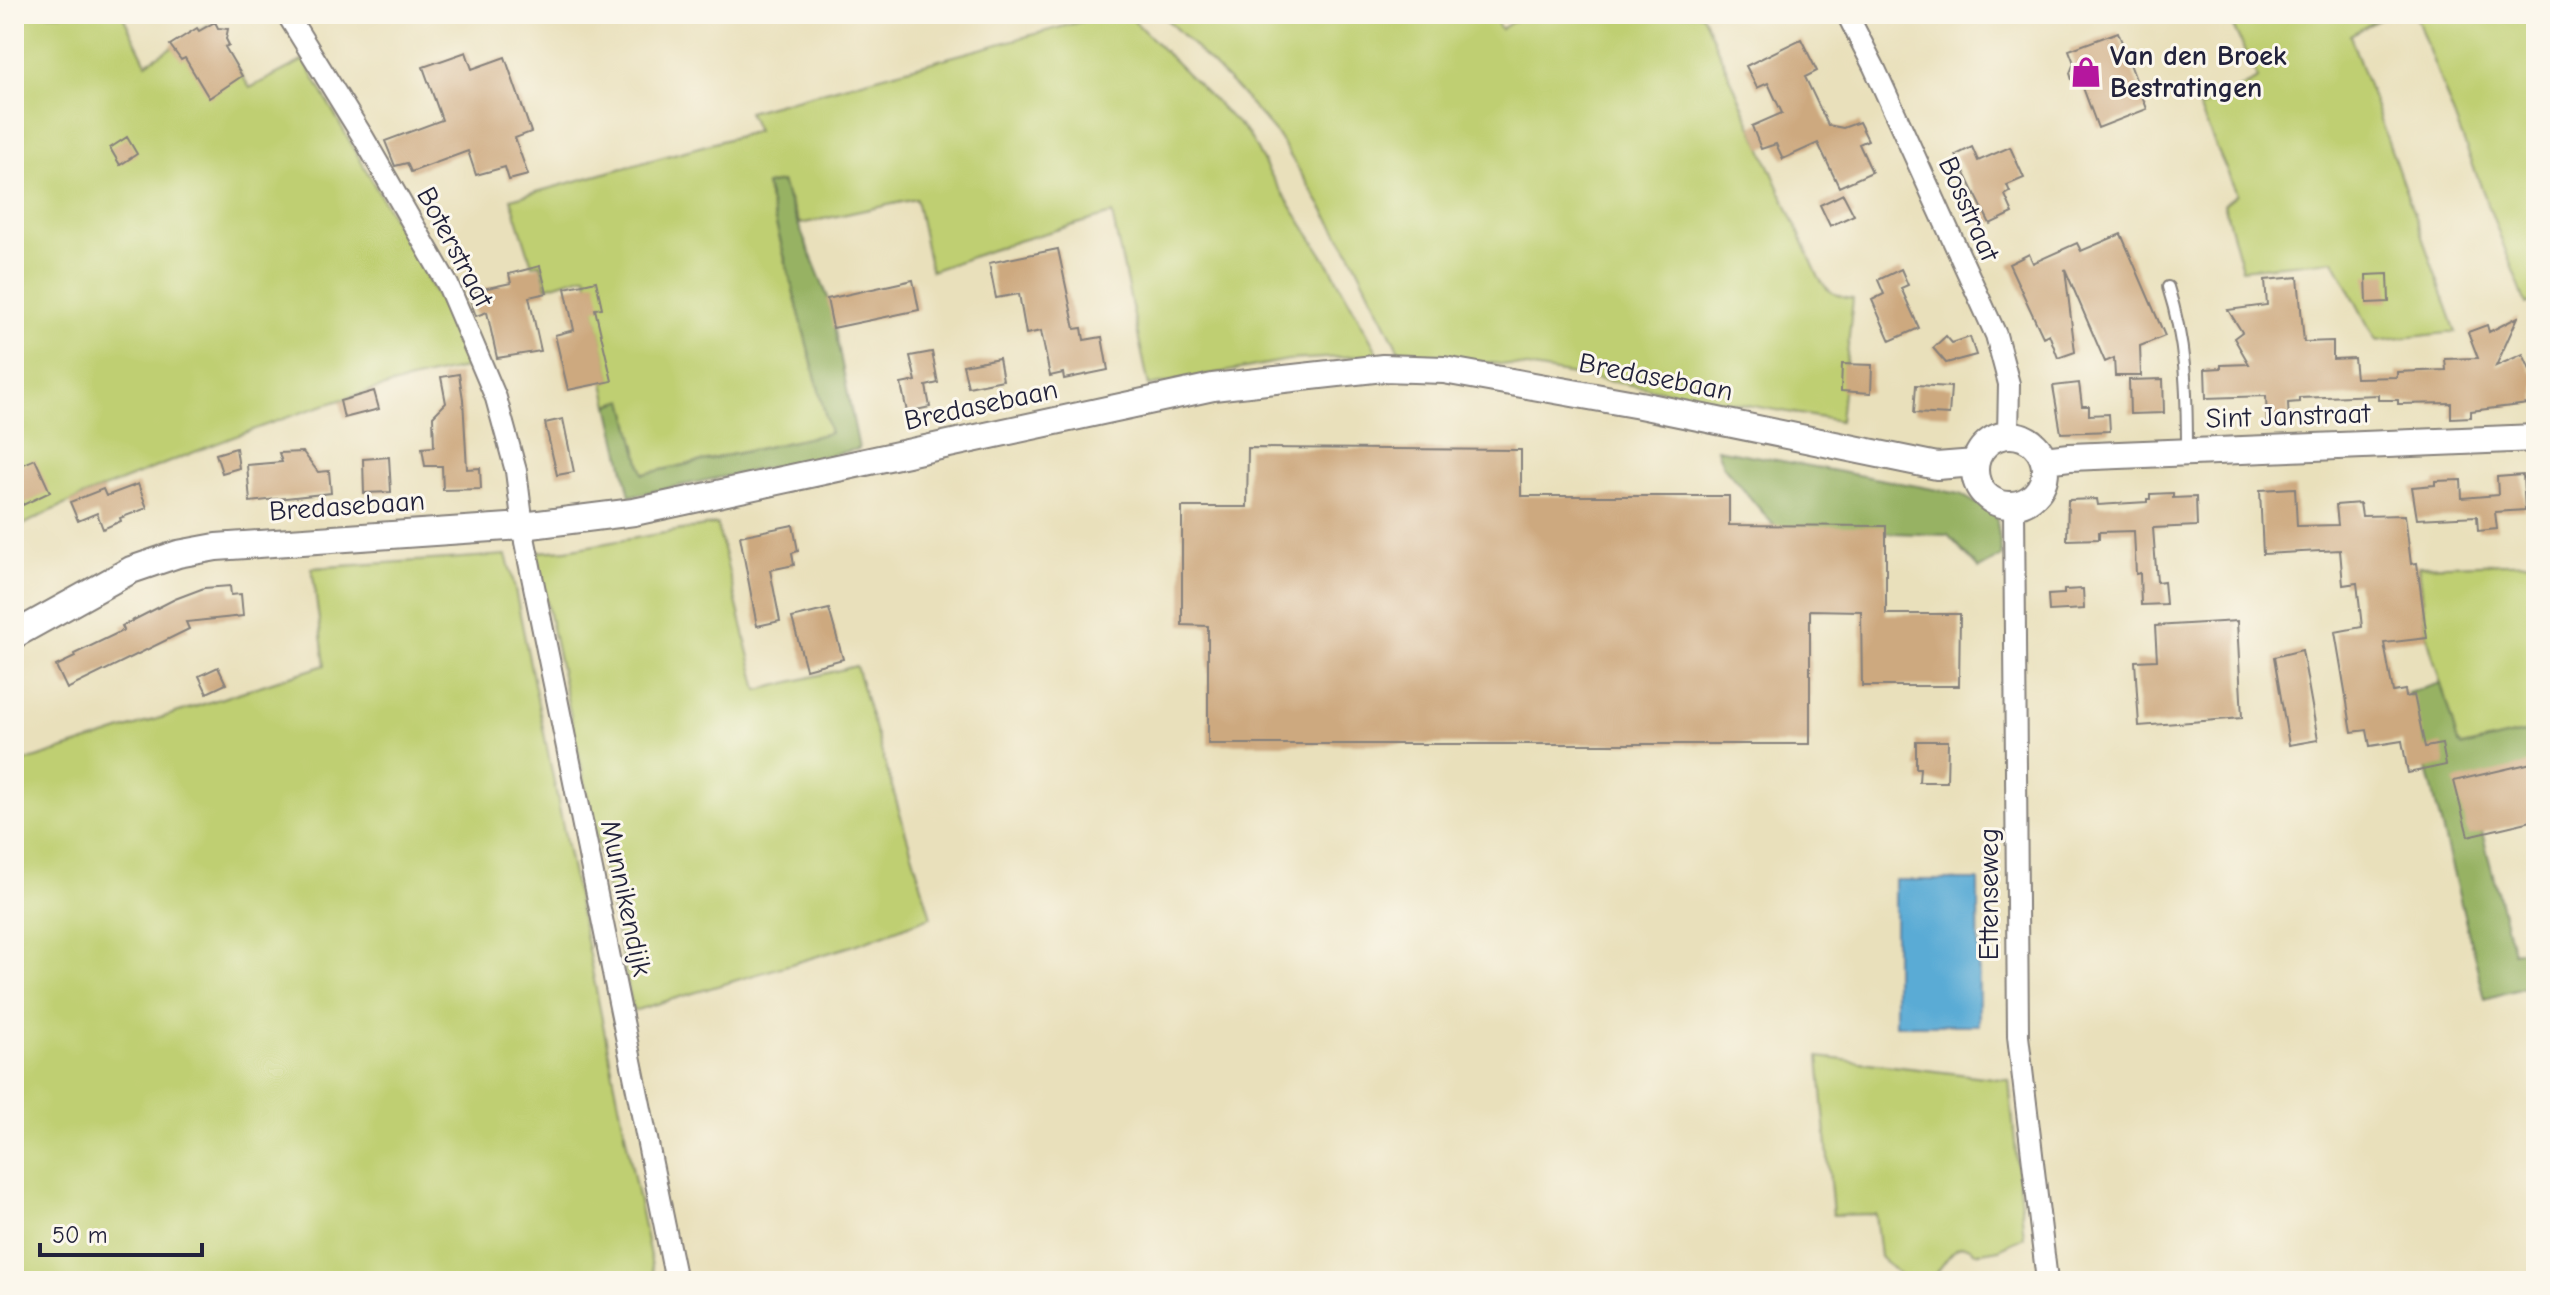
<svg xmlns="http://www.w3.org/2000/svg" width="2550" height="1295" viewBox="0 0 2550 1295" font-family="'Comic Neue',sans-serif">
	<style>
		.green { fill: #bfcf72; stroke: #707856; stroke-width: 2 }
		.forest { fill: #97b264; stroke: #5c6a50; stroke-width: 2 }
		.water { fill: #5aabd5; stroke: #3e6688; stroke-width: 2 }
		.building { fill: #cda97f }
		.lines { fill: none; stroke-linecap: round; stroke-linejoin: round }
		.service-casing { stroke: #86817b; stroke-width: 14 }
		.minor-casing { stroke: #86817b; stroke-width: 24 }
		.tertiary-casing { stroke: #86817b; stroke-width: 30 }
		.service { stroke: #fff; stroke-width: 10 }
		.minor { stroke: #fff; stroke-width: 20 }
		.tertiary { stroke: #fff; stroke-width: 26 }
		.labels { text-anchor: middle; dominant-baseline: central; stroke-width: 6; stroke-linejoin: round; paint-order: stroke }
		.poi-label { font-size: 28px; font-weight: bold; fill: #22223b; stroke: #fbf7ec; text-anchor: start }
		.street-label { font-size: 28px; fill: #22223b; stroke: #fbf7ec }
	</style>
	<rect width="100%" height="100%" fill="#fbf7ec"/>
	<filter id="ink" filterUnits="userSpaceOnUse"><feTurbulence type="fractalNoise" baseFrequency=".0125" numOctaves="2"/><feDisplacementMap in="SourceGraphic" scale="16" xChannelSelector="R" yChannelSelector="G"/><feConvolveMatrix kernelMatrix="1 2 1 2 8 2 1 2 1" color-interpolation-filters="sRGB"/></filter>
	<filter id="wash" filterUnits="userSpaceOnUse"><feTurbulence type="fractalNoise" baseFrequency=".006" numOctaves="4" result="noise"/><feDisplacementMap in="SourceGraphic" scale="32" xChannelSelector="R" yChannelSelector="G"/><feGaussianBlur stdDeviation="1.8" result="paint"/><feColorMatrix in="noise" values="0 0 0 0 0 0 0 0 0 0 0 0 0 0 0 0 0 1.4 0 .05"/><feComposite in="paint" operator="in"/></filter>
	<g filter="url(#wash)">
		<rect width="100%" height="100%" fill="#e9e0bb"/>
		<!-- green -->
		<path class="green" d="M14 14H122L146 63 209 24 250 88 304 60 455 328 470 367C370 386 272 421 177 459 122 481 66 501 14 530Z
			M1109 14H1127L1249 135 1269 172 1331 268 1379 355 1288 360 1149 386 1112 214 1018 241 931 271 916 199 800 224 781 182 766 186 830 433 643 474 624 401 609 405 604 383 611 380 586 275 547 287 541 264 532 265 511 199 757 131 748 112Z
			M1161 14H1492L1501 29 1525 14H1702L1819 278C1828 292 1836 297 1853 299L1840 421 1527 367 1400 353 1352 256 1276 133 1239 91Z
			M2227 14H2389L2350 35 2456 332 2376 341 2334 260 2242 269 2224 204 2237 194 2199 108 2258 79Z
			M2415 14H2536V300L2526 304Z
			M717 524 758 690 856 666 931 917 855 945 633 1011 536 552 566 550Z
			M506 555 512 575 655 1281H14V765L325 665 312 568Z
			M2536 562V730L2462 747 2458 743 2427 636 2419 566Z
			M1819 1057 2009 1080 2024 1237 1999 1249 1976 1253C1958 1233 1945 1264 1936 1273 1928 1281 1916 1281 1905 1280L1880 1257 1875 1214 1833 1215Z"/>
		<!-- forest -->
		<path class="forest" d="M781 182 829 300 859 449 630 496 609 405 624 400 643 474 830 433 766 185Z
			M1717 449 1960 494 1996 515 2002 556 1979 569 1948 535 1777 529 1723 466Z
			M2441 683 2458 743 2462 747 2536 730V764L2482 832 2513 952 2536 947V984L2485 999 2408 693Z"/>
		<!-- water -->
		<path class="water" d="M1895 880H1978L1979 1025H1895Z"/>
		<g id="blocks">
			<!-- building -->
			<path class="building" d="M215 22 218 28 228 29 226 39 229 45 225 47 242 76 209 98 185 58 181 60 170 45 197 28 199 31Z
				M2118 32 2147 109 2098 128 2082 85 2072 80 2070 73 2074 63 2069 50Z
				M1801 39 1817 71 1805 77 1828 125 1843 128 1859 122 1868 140 1859 144 1872 172 1839 187 1818 143 1783 159 1776 144 1761 149 1752 126 1782 113 1768 83 1757 88 1746 66Z
				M466 52 472 69 505 57 531 132 515 138 528 175 509 180 505 167 476 175 468 151 411 172 407 163 395 166 385 141 442 120 423 67Z
				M127 137 137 154 120 165 110 148Z
				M1972 147 1978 161 2010 147 2024 178 2007 185 2010 192 2005 195 2013 213 1990 224 1956 155Z
				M1843 194 1854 215 1830 226 1820 205Z
				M2121 234 2165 336 2140 346 2141 376H2115L2114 358 2105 362 2065 269 2075 352 2058 358 2049 334 2043 337 2009 264 2029 254 2033 263 2077 243 2081 251Z
				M1058 249 1075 329 1082 328 1084 340 1102 337 1108 370 1064 379 1063 373 1050 376 1041 331 1026 334 1019 294 996 298 989 263Z
				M540 266 547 293 529 297 541 351 497 358 487 312 476 316 468 295 483 289 511 283 509 274Z
				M1901 269 1908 285 1901 288 1919 328 1890 341 1872 300 1884 294 1878 280Z
				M2388 274 2389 302 2367 303 2366 275Z
				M2298 277 2304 342 2333 341V359L2354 358 2356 378 2397 377V372L2446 370 2445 359 2478 358 2468 332 2487 325 2489 332 2518 317 2496 366 2523 354 2531 372 2536 371V403L2471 411V417L2451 418V403L2398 404V400H2378V395L2299 398V402L2288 403 2289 424 2267 425 2266 396 2206 398 2205 369 2221 368V365L2249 364 2234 338 2242 332 2228 310 2267 305 2265 280Z
				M913 280 919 310 833 328 827 299Z
				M596 281 602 308 595 309 612 381 568 390 555 335 574 330 565 288Z
				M1946 336 1952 343 1970 337 1976 355 1946 363 1933 348Z
				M932 352 938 383 926 386 930 407 907 412 901 384 916 381 910 356Z
				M999 358 1003 380 968 387 963 365Z
				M1842 364 1872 365 1871 393 1841 391Z
				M459 374 463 399 467 469 480 468 481 489 443 490 442 466H425L422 448 434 447 433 416 446 403 441 377Z
				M2163 379 2164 413 2130 414 2129 380Z
				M2079 383 2082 406H2089V415L2109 414 2110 431 2061 433 2053 386Z
				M1916 385 1951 387 1949 415 1914 413Z
				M374 391 379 409 344 418 340 401Z
				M563 419 574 472 557 475 545 423Z
				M236 448 239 468 222 473 216 454Z
				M1248 448 1521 450V496H1729V525L1886 526V614H1960L1959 686H1862L1861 611 1810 610V744H1208V626L1182 625V507H1247Z
				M303 452 318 472 329 471 331 493 250 502 247 465 282 462 279 453Z
				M389 457 391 492 364 493 363 459Z
				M35 459 50 492 23 505 14 486V468Z
				M2523 475 2525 510 2495 512 2497 529 2478 531 2477 516 2417 519 2412 487 2435 485V481L2461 480 2462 498 2498 495 2497 477Z
				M138 484 147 508 120 518 121 521 103 529 97 513 78 521 70 502 103 489 106 496Z
				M2295 488 2297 526 2338 525 2336 505 2360 503 2362 516 2405 515 2411 564 2417 563 2427 638 2384 643 2393 692 2405 690 2406 697 2414 695 2425 747 2442 744 2446 765 2408 773 2402 741 2370 746 2367 730 2352 732 2335 632 2362 627 2357 583 2343 585 2340 550 2263 554 2260 490Z
				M2173 493V498L2196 497 2197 526 2153 528 2157 582 2164 581 2166 604 2141 605 2140 573 2136 574 2134 531 2099 532V539L2067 540 2068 500 2097 499 2098 505 2147 502V499H2150V494Z
				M793 525 798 551 792 553 794 565 770 570 780 621 757 626 740 536Z
				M230 586 231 595 241 594 243 616 186 622 189 629 67 689 56 666 75 657 74 654 124 630 122 626 175 599 204 588Z
				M2083 589 2084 609 2049 611 2048 595 2064 594V590Z
				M829 609 843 659 806 669 792 618Z
				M2237 621 2242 718 2139 726 2135 661 2157 660 2155 626Z
				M2302 650 2318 740 2289 745 2274 657Z
				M218 667 226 684 207 693 199 676Z
				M1916 741H1948L1947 782H1919L1920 768H1916Z
				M2536 762V820L2468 836 2454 781Z"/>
		</g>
	</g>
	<g filter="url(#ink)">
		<use href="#blocks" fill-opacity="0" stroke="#86817b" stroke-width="2"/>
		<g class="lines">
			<defs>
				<path id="service" d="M2168 287C2186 343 2187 392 2187 450"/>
				<path id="minor" d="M287 14 363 137 448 285 496 398 516 471 525 542 676 1281
					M1847 14 1874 67 1996 335 2009 384 2008 435
					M2014 505 2018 1036 2047 1281"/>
				<path id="tertiary" d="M1975 470a35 35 0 1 1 70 0a35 35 0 1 1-70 0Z
					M2044 460 2070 457 2536 438
					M14 635 131 570 178 554 216 547 523 526 634 512 1213 387 1383 368 1444 370 1640 405 1937 466 1975 463"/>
			</defs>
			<!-- service casing -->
			<use href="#service" class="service-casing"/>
			<!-- minor casing -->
			<use href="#minor" class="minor-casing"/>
			<!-- tertiary casing -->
			<use href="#tertiary" class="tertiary-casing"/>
			<!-- service -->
			<use href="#service" class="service"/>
			<!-- minor -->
			<use href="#minor" class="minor"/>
			<!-- tertiary -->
			<use href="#tertiary" class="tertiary"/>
		</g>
	</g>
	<!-- icons -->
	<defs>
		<symbol id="shop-bare" viewBox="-9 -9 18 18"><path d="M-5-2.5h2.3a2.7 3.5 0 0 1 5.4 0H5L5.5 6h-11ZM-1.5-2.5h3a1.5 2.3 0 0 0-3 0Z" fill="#b5179e" stroke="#fbf7ec" stroke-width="2.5" paint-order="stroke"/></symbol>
	</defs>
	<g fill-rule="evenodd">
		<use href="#shop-bare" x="2064" y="50" width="44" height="44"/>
	</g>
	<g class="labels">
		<!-- poi labels -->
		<g class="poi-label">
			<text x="2110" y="56">Van den Broek<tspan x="2110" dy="32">Bestratingen</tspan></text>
		</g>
		<!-- street labels -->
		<g class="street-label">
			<text transform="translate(1969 209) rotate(66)">Bosstraat</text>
			<text transform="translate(455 247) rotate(62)">Boterstraat</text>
			<text transform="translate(1656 377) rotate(11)">Bredasebaan</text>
			<text transform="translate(981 405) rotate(-12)">Bredasebaan</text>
			<text transform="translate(2288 416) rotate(-2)">Sint Janstraat</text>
			<text transform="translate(347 506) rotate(-4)">Bredasebaan</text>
			<text transform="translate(1989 894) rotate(-90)">Ettenseweg</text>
			<text transform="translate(626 898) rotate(78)">Munnikendijk</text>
		</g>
	</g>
	<!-- margin -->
	<rect width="2550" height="1295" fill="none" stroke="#fbf7ec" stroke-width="48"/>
	<!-- scale -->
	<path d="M40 1243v12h162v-12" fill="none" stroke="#22223b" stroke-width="4"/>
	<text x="52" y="1243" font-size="24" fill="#22223b" stroke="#fbf7ec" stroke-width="6" paint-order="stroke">50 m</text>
</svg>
